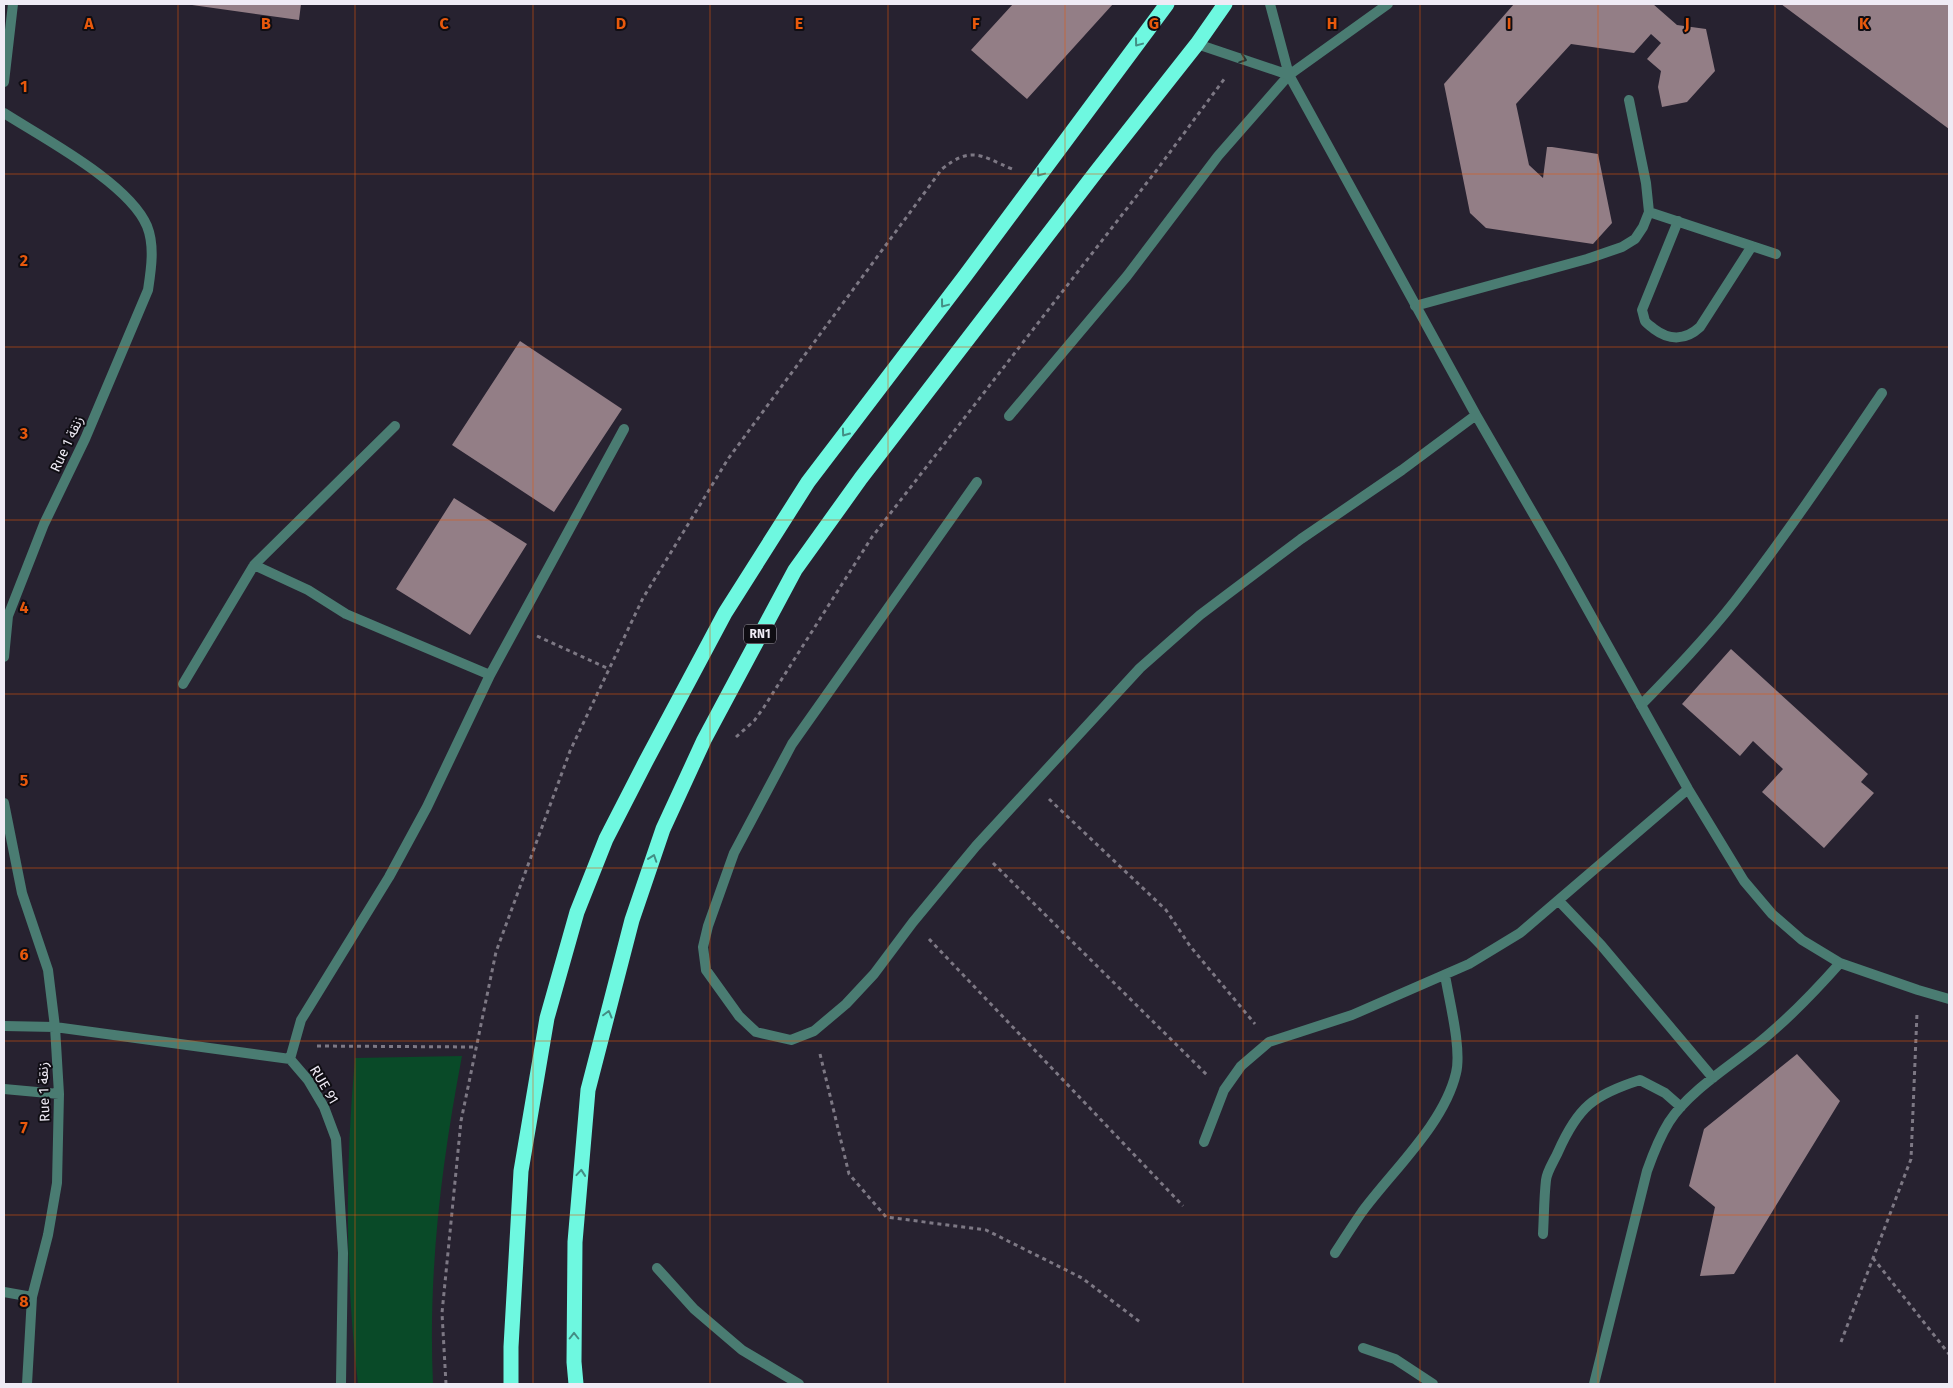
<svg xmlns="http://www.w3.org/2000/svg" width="1953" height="1388" viewBox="0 0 1953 1388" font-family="'Fira Sans','Noto Sans Arabic',sans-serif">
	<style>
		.green { fill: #094a28 }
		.building { fill: #937e86 }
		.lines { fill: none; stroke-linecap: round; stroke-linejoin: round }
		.path { stroke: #7d7884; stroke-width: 3; stroke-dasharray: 4 4; stroke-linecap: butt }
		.lane { stroke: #4a7c72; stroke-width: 10 }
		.street { stroke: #4a7c72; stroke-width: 10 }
		.highway { stroke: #6ef8e0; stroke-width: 15 }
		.oneway { stroke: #438e84 }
		.oneway2 { stroke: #243434 }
		.grid { fill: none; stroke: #e8590c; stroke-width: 1; stroke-opacity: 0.55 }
		.labels { text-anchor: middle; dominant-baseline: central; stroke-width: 4; stroke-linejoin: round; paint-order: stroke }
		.shield { fill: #0f0d13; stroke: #aca8b1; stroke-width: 1 }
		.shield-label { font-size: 12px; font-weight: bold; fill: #efebf5 }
		.street-label { font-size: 14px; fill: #efebf5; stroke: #0f0d13 }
		.grid-label { font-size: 16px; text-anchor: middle; font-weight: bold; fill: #e8590c; stroke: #0f0d13; stroke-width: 4; stroke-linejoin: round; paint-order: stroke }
	</style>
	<rect width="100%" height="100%" fill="#272230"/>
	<!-- green -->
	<path class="green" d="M462 1056C441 1166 428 1273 433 1384H358C345 1275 345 1167 355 1058Z"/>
	<!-- building -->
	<path class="building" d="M185 4H301L299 20Z
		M1013 4H1113L1027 99 971 50Z
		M1514 4H1653L1677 25 1706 29 1715 71 1687 102 1662 107 1658 87 1661 71 1647 59 1661 43 1651 34 1634 53 1571 44 1516 104 1529 165 1543 178 1547 147H1552L1598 154 1612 223 1593 244 1486 228 1470 213 1444 84Z
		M1781 4H1949V129Z
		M520 341 622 409 554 512 452 445Z
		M454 498 527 544 470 635 396 589Z
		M1731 649 1868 774 1861 782 1874 793 1824 848 1762 792 1783 769 1753 741 1740 756 1682 704Z
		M1797 1054 1840 1101 1734 1274 1700 1276 1715 1207 1689 1186 1704 1129Z"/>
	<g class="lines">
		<!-- path -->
		<path class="path" d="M537 636 609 669
			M736 737 754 721 764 707 872 537 1156 171 1225 78
			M1049 799 1166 910 1190 946 1255 1024
			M993 863 1207 1075
			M929 939 1183 1206
			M317 1046 476 1047
			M820 1054 849 1174 886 1217 986 1230 1082 1278 1140 1322
			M1873 1258 1949 1354
			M1841 1342 1911 1159 1917 1013
			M446 1384 442 1313 461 1121 496 952 570 751 643 598 728 459 942 169C971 146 980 155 1012 169"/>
		<!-- lane -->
		<path class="lane" d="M1649 212 1776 254
			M1678 221 1642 310C1643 313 1644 318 1645 321 1647 324 1652 327 1654 329 1670 341 1686 340 1700 327L1752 246
			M1415 306 1587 259 1622 247 1635 239 1643 227 1649 212 1646 183 1629 100
			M1009 416 1127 276 1218 156 1289 75
			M1641 705C1673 672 1706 638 1735 601 1787 534 1834 464 1882 393"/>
		<!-- street -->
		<path class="street" d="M1270 4 1289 75 1476 415 1560 560 1688 789 1744 881 1772 914 1802 940 1840 963 1918 990 1949 999
			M1197 44 1289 75
			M1289 75 1388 4
			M4 82 13 4
			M4 113C43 138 129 183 147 226 155 246 151 270 148 290L85 439 44 524 8 616 4 657
			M395 426 254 565 308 590 346 614 490 675
			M977 482 792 744 734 853 708 926 703 947 706 970 739 1016 756 1032 791 1040 814 1031 846 1004 874 974 913 922 976 846 1140 668 1200 615 1301 539 1402 470 1476 415
			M183 684 254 565
			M4 803 22 893 48 970 55 1027 59 1094 57 1183 48 1235 32 1297 27 1384
			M1559 901 1601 945 1713 1078
			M4 1026 55 1027 290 1059 308 1080 324 1107 336 1139 343 1253 341 1384
			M290 1059 301 1020 389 877 427 807 490 675 624 429
			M4 1089 59 1094
			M1204 1142 1224 1090 1241 1066 1269 1042 1352 1015 1469 964 1520 933 1688 789
			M1543 1234C1544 1216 1544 1198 1546 1180 1547 1171 1554 1161 1558 1152 1578 1107 1593 1095 1640 1080L1665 1093 1681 1107
			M1335 1253C1344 1239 1353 1225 1362 1212 1393 1170 1444 1124 1456 1073 1462 1049 1449 1000 1445 975
			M657 1268 694 1309 742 1350 799 1384
			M4 1292 32 1297
			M1363 1348 1395 1359 1433 1384
			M1594 1384 1647 1171C1653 1154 1659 1138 1669 1122 1690 1089 1737 1062 1767 1036 1793 1014 1817 989 1840 963"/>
		<!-- highway -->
		<path class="highway" d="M511 1384V1347L521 1171 547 1018 577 912 606 839 645 763 725 613 808 482 965 276 1167 4
			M576 1384 574 1362 575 1242 588 1090 632 920 663 829 704 740 795 570 861 478 1096 172 1197 44 1225 4"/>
	</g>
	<!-- one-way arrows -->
	<defs><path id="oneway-chevron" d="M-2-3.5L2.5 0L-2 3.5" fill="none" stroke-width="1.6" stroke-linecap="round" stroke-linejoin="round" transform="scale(1.25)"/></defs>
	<g class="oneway">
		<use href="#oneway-chevron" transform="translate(1138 43) rotate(127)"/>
		<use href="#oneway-chevron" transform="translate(1040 173) rotate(127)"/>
		<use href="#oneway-chevron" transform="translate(944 304) rotate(127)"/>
		<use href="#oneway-chevron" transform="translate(845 433) rotate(126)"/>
		<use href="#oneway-chevron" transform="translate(653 858) rotate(-71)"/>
		<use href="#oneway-chevron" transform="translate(608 1014) rotate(-75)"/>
		<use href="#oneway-chevron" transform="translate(581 1173) rotate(-85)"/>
		<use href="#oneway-chevron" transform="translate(574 1336) rotate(-90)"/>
	</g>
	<use class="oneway2" href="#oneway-chevron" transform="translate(1243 59) rotate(19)"/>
	<!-- grid -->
	<path class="grid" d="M178 4V1384M355 4V1384M533 4V1384M710 4V1384M888 4V1384M1065 4V1384M1243 4V1384M1420 4V1384M1598 4V1384M1775 4V1384M4 174H1949M4 347H1949M4 520H1949M4 694H1949M4 868H1949M4 1041H1949M4 1215H1949"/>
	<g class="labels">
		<!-- shield labels -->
		<rect class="shield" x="744" y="624.5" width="32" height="19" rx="4"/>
		<g class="shield-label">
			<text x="760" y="634">RN1</text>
		</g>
		<!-- street labels -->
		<g class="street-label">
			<text transform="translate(67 444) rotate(-65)">Rue 1 زنقة</text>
			<text transform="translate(324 1085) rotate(59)">RUE 91</text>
			<text transform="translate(44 1092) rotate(-92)">Rue 1 زنقة</text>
		</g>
	</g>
	<g class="grid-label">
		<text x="89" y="29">A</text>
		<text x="266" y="29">B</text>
		<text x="444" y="29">C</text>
		<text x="621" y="29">D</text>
		<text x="799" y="29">E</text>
		<text x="976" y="29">F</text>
		<text x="1154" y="29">G</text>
		<text x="1332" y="29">H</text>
		<text x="1509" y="29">I</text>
		<text x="1687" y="29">J</text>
		<text x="1864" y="29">K</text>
		<text x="24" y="92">1</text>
		<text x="24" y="266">2</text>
		<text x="24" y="439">3</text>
		<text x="24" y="613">4</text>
		<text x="24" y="786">5</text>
		<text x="24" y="960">6</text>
		<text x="24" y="1133">7</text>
		<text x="24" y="1307">8</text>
	</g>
	<!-- border -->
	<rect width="1953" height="1388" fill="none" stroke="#efebf5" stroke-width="10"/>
</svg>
